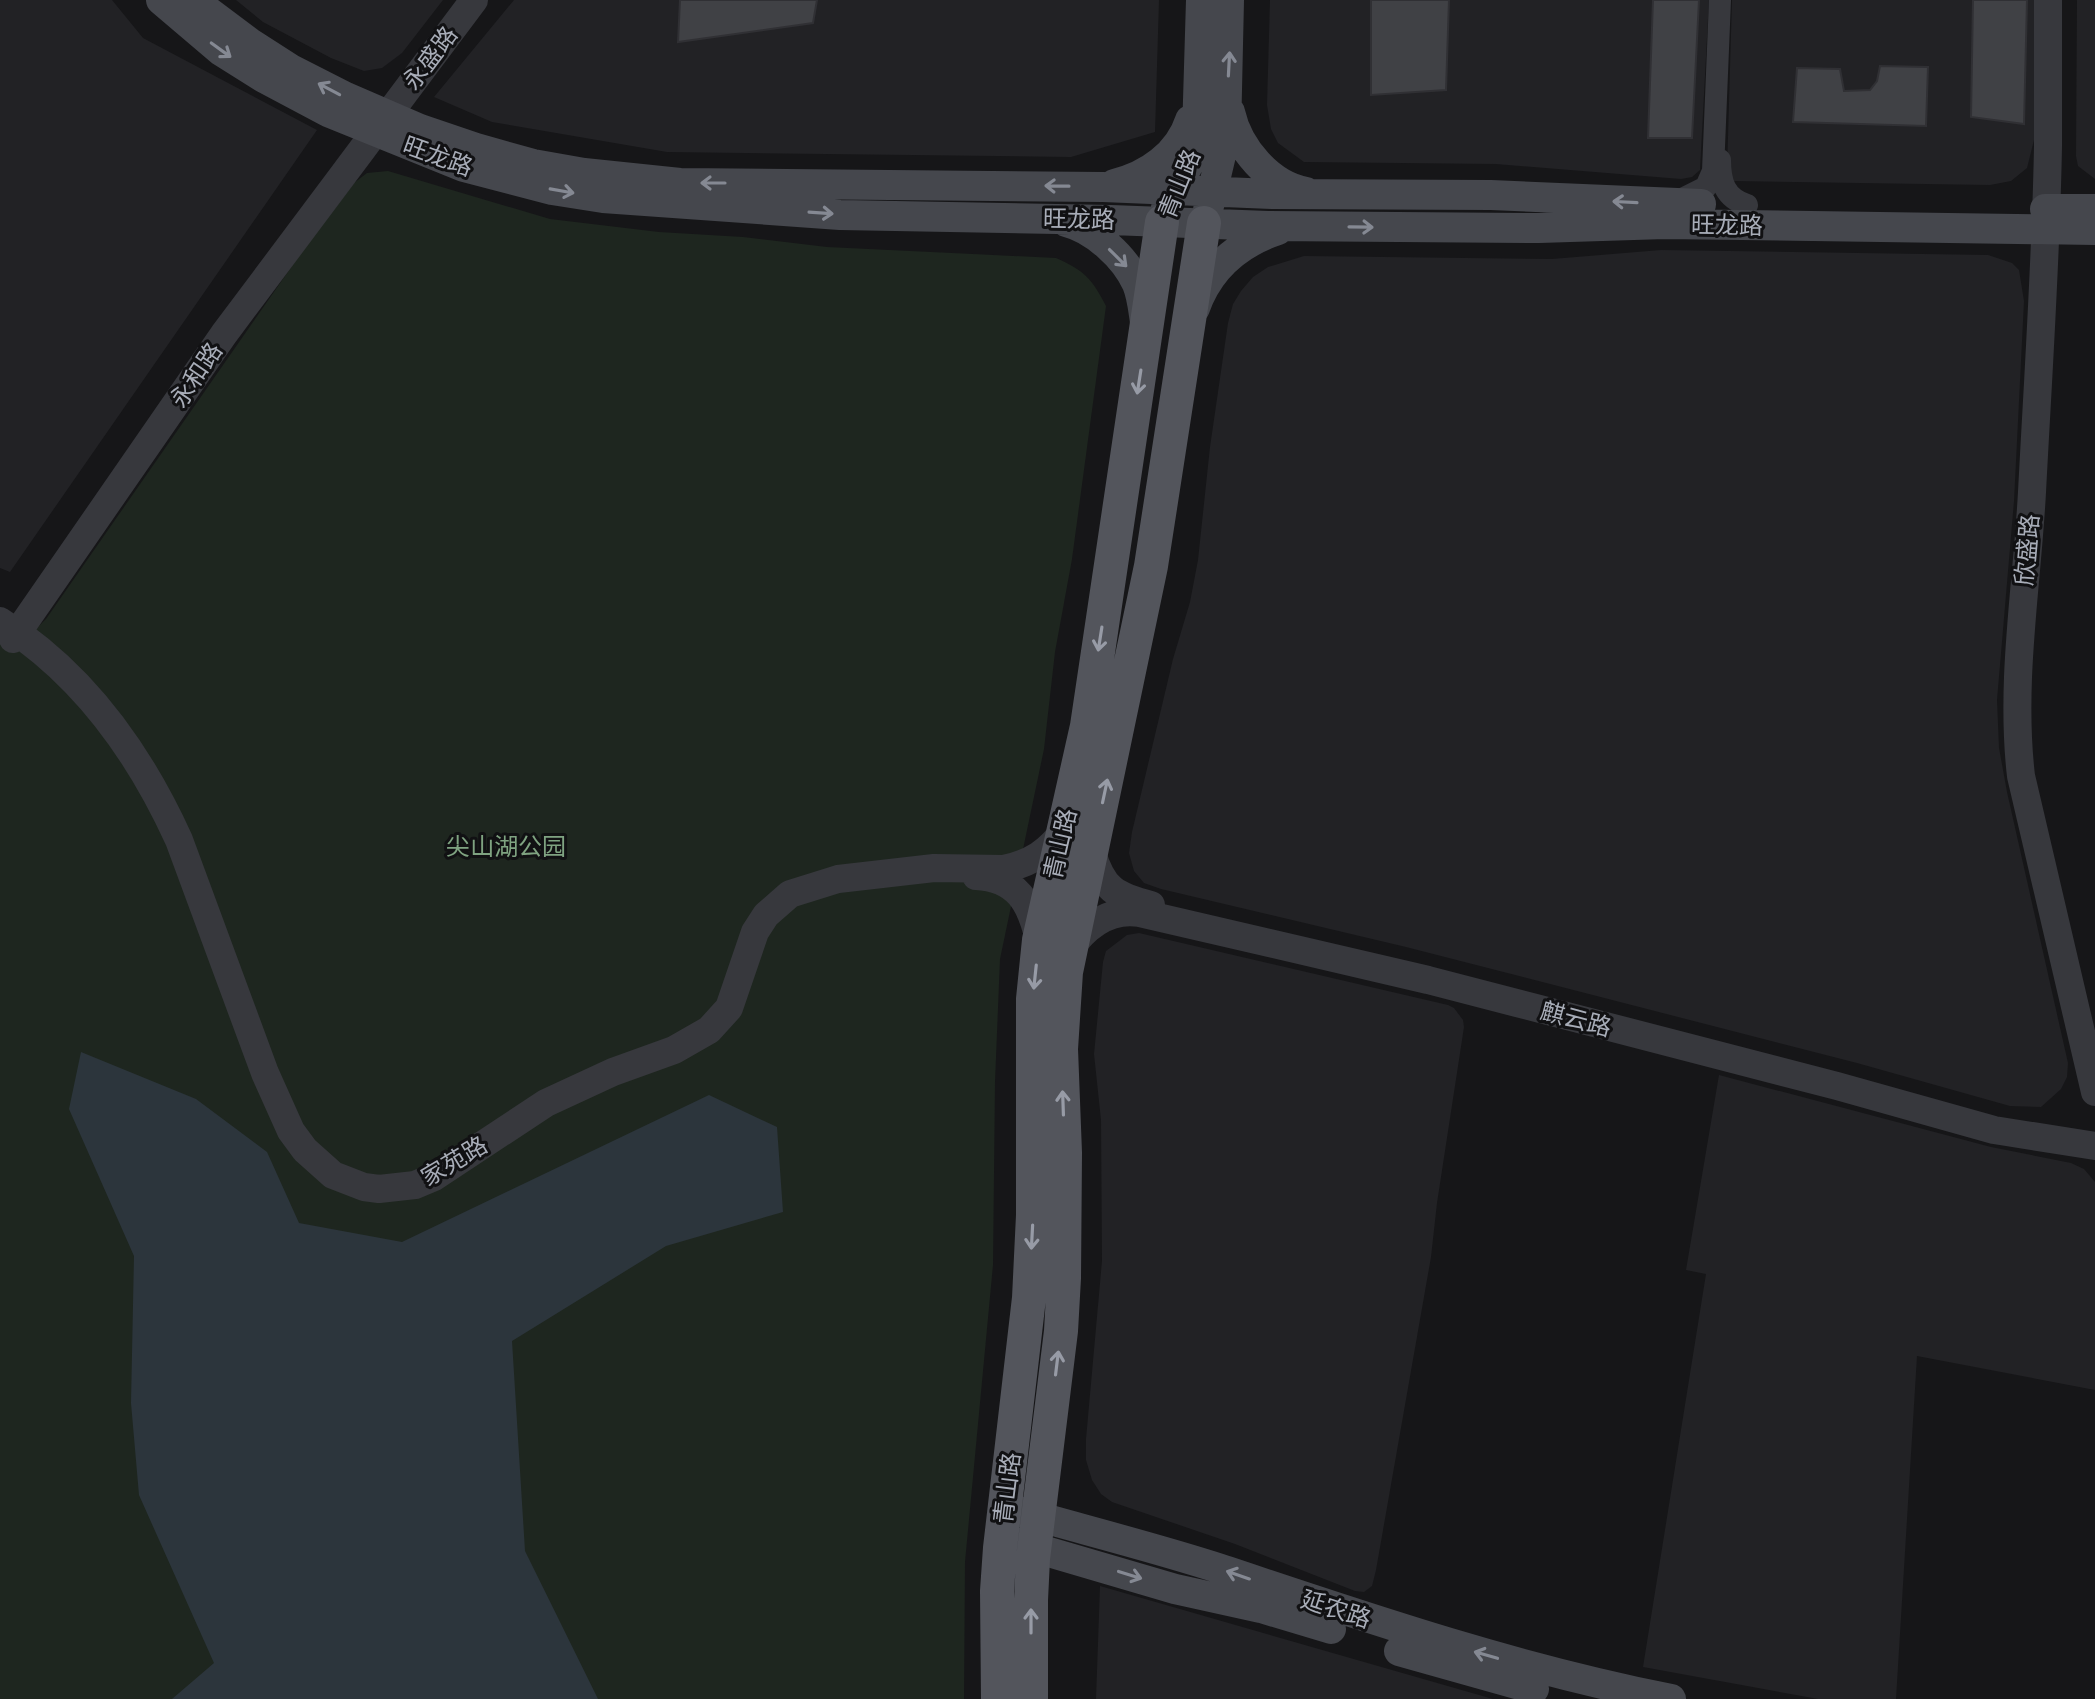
<svg xmlns="http://www.w3.org/2000/svg" width="2095" height="1699" viewBox="0 0 2095 1699" font-family="Poppins,'Noto Sans SC',sans-serif">
	<style>
		.built { fill: #222225 }
		.green { fill: #1e261f }
		.water { fill: #2c353c }
		.building { fill: #404145; stroke: #303034; stroke-width: 2 }
		.lines { fill: none; stroke-linecap: round; stroke-linejoin: round }
		.minor { stroke: #37383d; stroke-width: 22 }
		.tertiary { stroke: #37383d; stroke-width: 28 }
		.secondary { stroke: #45474d; stroke-width: 30 }
		.primary { stroke: #53555c; stroke-width: 34 }
		.oneway { stroke: #858993 }
		.oneway2 { stroke: #979ba6 }
		.labels { text-anchor: middle; dominant-baseline: central; stroke-width: 6; stroke-linejoin: round; paint-order: stroke }
		.street-label { font-size: 24px; fill: #a8adb8; stroke: #111113 }
		.park-label { font-size: 24px; fill: #7fa381; stroke: #111113 }
	</style>
	<rect width="100%" height="100%" fill="#161618"/>
	<!-- built -->
	<path class="built" d="M0 0H112L143 38 317 130 10 572 0 568Z
		M236 0H443L402 53 382 68 364 71 331 58 263 22Z
		M514 0H1159L1155 132 1071 157 667 152 492 122 434 97Z
		M1270 0H1709L1700 170 1692 177 1681 179 1496 164 1304 162 1278 143 1271 129 1267 105Z
		M1732 0H2037L2034 140 2027 168 2011 181 1990 185 1734 181 1727 171Z
		M2077 0H2095V179L2078 166 2076 156Z
		M1661 250 1988 255 2012 263 2019 270 2024 301 2014 501 1997 700 1999 748 2007 792 2068 1063 2067 1077 2061 1089 2041 1107 2010 1106 1857 1063 1406 947 1161 889 1144 883 1134 871 1129 853 1132 832 1173 659 1190 602 1198 560 1210 447 1228 323 1233 304 1241 291 1253 277 1268 267 1304 256 1552 259Z
		M1139 933 1448 1005 1454 1008 1463 1020 1464 1027 1437 1203 1431 1257 1376 1570 1372 1586 1364 1592 1355 1591 1235 1544 1112 1502 1101 1494 1092 1480 1086 1460V1439L1102 1261 1101 1120 1094 1054 1103 962 1106 951 1127 935Z
		M1719 1075 1991 1147 2071 1163 2084 1169 2095 1182V1390L1917 1356 1896 1699H1818L1643 1667 1706 1274 1686 1270Z
		M1100 1586 1493 1699H1096Z"/>
	<!-- green -->
	<path class="green" d="M388 171 550 219 659 232 743 237 827 247 1056 258C1084 270 1093 280 1106 306L1072 559 1055 652 1044 749 1000 959 995 1082 993 1265 965 1562 964 1699H0V642L14 651 46 619 299 256 354 183 367 173Z"/>
	<!-- water -->
	<path class="water" d="M81 1052 196 1099 267 1152 299 1223 402 1242 709 1095 777 1127 783 1212 666 1246 512 1341 525 1551 598 1699H172L214 1663 139 1495 131 1403 134 1256 69 1109Z"/>
	<!-- building -->
	<path class="building" d="M680 0H817L813 23 678 42Z
		M1371 0H1449L1446 90 1371 95Z
		M1653 0H1699L1692 138H1648Z
		M1973 0H2027L2024 124 1971 117Z
		M1880 66 1928 67 1926 126 1793 122 1797 68 1840 69 1844 91 1870 90 1877 81Z"/>
	<g class="lines">
		<!-- minor -->
		<path class="minor" d="M1720 160C1720 182 1725 198 1747 205
			M1676 202 1706 187 1713 171 1720 0"/>
		<!-- tertiary -->
		<path class="tertiary" d="M2048 0C2048 49 2048 97 2048 146 2046 261 2038 377 2032 492 2027 587 2010 681 2021 776L2095 1092
			M0 621C83 673 139 752 179 840L265 1073 291 1131 305 1150 333 1175 364 1187 379 1189 415 1185 434 1177 546 1103 613 1072 674 1050 709 1030 729 1008 755 932 766 915 790 894 838 879 934 868 1004 869C1031 863 1049 852 1064 830
			M13 639 224 334 474 0
			M1092 853C1103 889 1115 896 1151 905
			M976 876C1017 878 1031 903 1039 940
			M1069 950C1086 926 1110 908 1140 913L1428 980 1837 1086 1994 1130 2095 1146"/>
		<!-- secondary -->
		<path class="secondary" d="M161 0 221 51 264 78 328 112 464 167 552 190 603 198 840 215 1111 220 1268 226 1539 228 1665 224 2095 230
			M193 0 249 42 291 69 346 97 420 129 476 148 533 164 584 173 680 183 1103 187 1272 194 1491 195 1701 204
			M1230 112C1238 148 1269 185 1306 192
			M1114 184C1148 176 1179 154 1190 120
			M1166 207 1193 156 1197 134 1201 0
			M2045 209H2095
			M1208 210 1226 134 1229 0
			M1066 222C1094 229 1125 257 1137 284 1142 296 1143 309 1145 322
			M1195 308C1209 268 1239 243 1278 230
			M1004 1507C1076 1528 1150 1546 1221 1569 1370 1619 1515 1668 1671 1699
			M1011 1541 1175 1589 1261 1608 1331 1629
			M1399 1651 1534 1689"/>
		<!-- primary -->
		<path class="primary" d="M998 1699 997 1591 1000 1548 1029 1298 1033 1215V999L1039 940 1087 726 1162 222
			M1031 1699V1600L1033 1559 1061 1331 1064 1278 1065 1153 1061 1049 1066 972 1151 566 1204 223"/>
	</g>
	<!-- one-way arrows -->
	<defs><path id="oneway-shaft" d="M-6 0H5M1.5-3L5.5 0L1.5 3" fill="none" stroke-width="1.6" stroke-linecap="round" stroke-linejoin="round" transform="scale(2)"/></defs>
	<g class="oneway">
		<use href="#oneway-shaft" transform="translate(221 50) rotate(36)"/>
		<use href="#oneway-shaft" transform="translate(1229 64) rotate(-87)"/>
		<use href="#oneway-shaft" transform="translate(329 89) rotate(-152)"/>
		<use href="#oneway-shaft" transform="translate(713 183) rotate(-180)"/>
		<use href="#oneway-shaft" transform="translate(1057 186) rotate(-179)"/>
		<use href="#oneway-shaft" transform="translate(562 191) rotate(10)"/>
		<use href="#oneway-shaft" transform="translate(1625 202) rotate(-177)"/>
		<use href="#oneway-shaft" transform="translate(821 213) rotate(4)"/>
		<use href="#oneway-shaft" transform="translate(1361 227) rotate(1)"/>
		<use href="#oneway-shaft" transform="translate(1118 258) rotate(45)"/>
		<use href="#oneway-shaft" transform="translate(1130 1575) rotate(17)"/>
		<use href="#oneway-shaft" transform="translate(1238 1575) rotate(-161)"/>
		<use href="#oneway-shaft" transform="translate(1486 1655) rotate(-164)"/>
	</g>
	<g class="oneway2">
		<use href="#oneway-shaft" transform="translate(1139 382) rotate(99)"/>
		<use href="#oneway-shaft" transform="translate(1100 639) rotate(99)"/>
		<use href="#oneway-shaft" transform="translate(1105 791) rotate(-78)"/>
		<use href="#oneway-shaft" transform="translate(1035 977) rotate(96)"/>
		<use href="#oneway-shaft" transform="translate(1063 1103) rotate(-92)"/>
		<use href="#oneway-shaft" transform="translate(1032 1237) rotate(93)"/>
		<use href="#oneway-shaft" transform="translate(1057 1363) rotate(-83)"/>
		<use href="#oneway-shaft" transform="translate(1031 1621) rotate(-90)"/>
	</g>
	<g class="labels">
		<!-- street labels -->
		<g class="street-label">
			<text transform="translate(430 58) rotate(-53)">永盛路</text>
			<text transform="translate(438 156) rotate(20)">旺龙路</text>
			<text transform="translate(1179 184) rotate(-68)">青山路</text>
			<text transform="translate(1079 219) rotate(1)">旺龙路</text>
			<text transform="translate(1727 225) rotate(1)">旺龙路</text>
			<text transform="translate(196 375) rotate(-56)">永和路</text>
			<text transform="translate(2027 550) rotate(-85)">欣盛路</text>
			<text transform="translate(1060 844) rotate(-77)">青山路</text>
			<text transform="translate(1576 1019) rotate(15)">麒云路</text>
			<text transform="translate(454 1161) rotate(-31)">家苑路</text>
			<text transform="translate(1007 1488) rotate(-83)">青山路</text>
			<text transform="translate(1336 1609) rotate(18)">延农路</text>
		</g>
		<!-- park labels -->
		<g class="park-label">
			<text x="506" y="846">尖山湖公园</text>
		</g>
	</g>
</svg>
